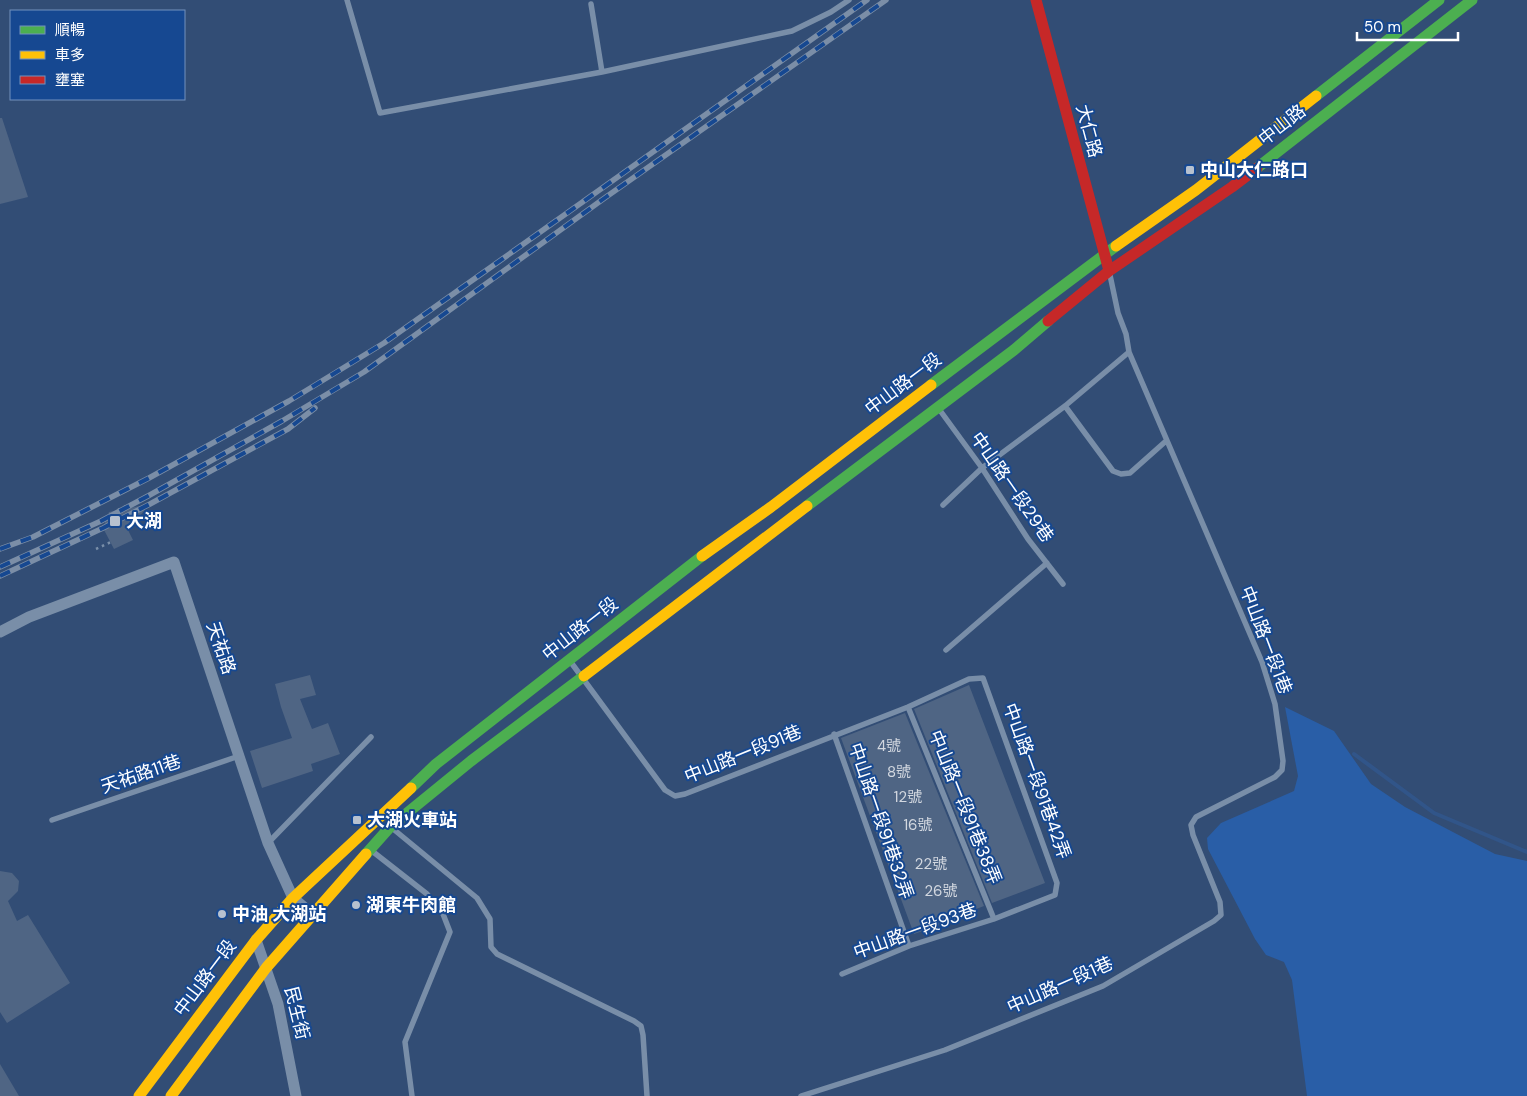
<svg xmlns="http://www.w3.org/2000/svg" width="1527" height="1096" viewBox="0 0 1527 1096" font-family="'DM Sans','Noto Sans TC',sans-serif">
	<style>
		.green { fill: #295ea7 }
		.lines { fill: none; stroke-linecap: round; stroke-linejoin: round }
		.stream { stroke: #315589; stroke-width: 4 }
		.building { fill: #4f6584 }
		.path { stroke: #798ea8; stroke-width: 2.5; stroke-dasharray: 2.5 4; stroke-linecap: butt }
		.lane { stroke: #798ea8; stroke-width: 5.5 }
		.street { stroke: #798ea8; stroke-width: 11 }
		.fast { stroke: #4caf50; stroke-width: 11 }
		.slow { stroke: #ffc107; stroke-width: 11 }
		.jam { stroke: #c62828; stroke-width: 11 }
		.rail-casing { stroke: #7b8ea7; stroke-width: 5.5 }
		.rail { stroke: #164891; stroke-width: 4; stroke-dasharray: 11; stroke-linecap: butt }
		.poi-dot { fill: #b7c1cf; stroke: #164891; stroke-width: 2 }
		.labels { text-anchor: middle; dominant-baseline: central; stroke-width: 4; stroke-linejoin: round; paint-order: stroke }
		.number-label { font-size: 15px; fill: #d3d8e0 }
		.street-label { font-size: 18px; fill: #fff; stroke: #164891 }
		.poi-label { font-size: 18px; font-weight: bold; fill: #fff; stroke: #164891; text-anchor: start }
	</style>
	<rect width="100%" height="100%" fill="#324d75"/>
	<!-- green -->
	<path class="green" d="M1285 707 1334 731 1371 784 1405 807 1495 854 1527 861V1096H1307L1292 980 1284 962 1266 955 1255 939 1208 849 1207 838 1221 823 1294 791 1298 776Z"/>
	<g class="lines">
		<!-- stream -->
		<path class="stream" d="M1354 754 1434 813 1527 852"/>
	</g>
	<!-- building -->
	<path class="building" d="M0 118H2L28 197 0 204Z
		M150 504 128 530 133 540 114 549 103 528 109 512Z
		M310 675 316 695 300 699 312 729 328 723 340 754 311 764 313 771 262 788 250 751 292 738 281 707 275 684Z
		M969 685 1045 883 992 903 914 709Z
		M905 713 984 906 971 911 972 914 914 934 841 738Z
		M0 871 12 873 19 881 18 891 8 901 17 921 28 915 70 983 7 1023 0 1012Z
		M0 1064 19 1096H0Z"/>
	<g class="lines">
		<!-- path -->
		<path class="path" d="M118 510 135 502
			M96 549 111 542"/>
		<!-- lane -->
		<path class="lane" d="M347 0 380 113 602 72 792 31 831 12 849 0
			M591 4 602 72
			M1065 406 1113 471 1121 474 1130 473 1166 441
			M939 409 982 468 1028 539 1063 584
			M943 505 982 468 1065 406 1129 352
			M946 650 1047 563
			M570 661 665 790 675 796 685 794 908 707 969 679 983 678 1057 883 1055 895 994 919 909 946 842 974
			M908 707 994 919
			M834 734 909 946
			M52 820 239 756
			M392 828 477 898 490 919 491 947 497 954 634 1021 641 1026 643 1035 647 1096
			M268 843 371 737
			M372 851 427 894 443 914 450 932 405 1042 412 1096
			M801 1096 945 1050 1103 986 1214 921 1221 915 1220 902 1193 835 1191 825 1196 817 1275 777 1282 770 1283 761 1275 704 1262 662 1129 352 1126 334 1118 313 1110 275"/>
		<!-- street -->
		<path class="street" d="M0 632 29 617 174 562 268 843 293 898 312 914
			M256 940 278 1004 296 1096"/>
		<!-- fast -->
		<path class="fast" d="M1316 96 1439 0
			M1257 168 1472 0
			M931 385 1116 246
			M807 506 1014 350 1048 321
			M411 788 436 764 702 556
			M366 854 390 827 471 761 584 676"/>
		<!-- slow -->
		<path class="slow" d="M1116 246 1196 190 1316 96
			M702 556 771 507 931 385
			M584 676 807 506
			M139 1096 256 940 293 898 411 788
			M171 1096 266 968 366 854"/>
		<!-- jam -->
		<path class="jam" d="M1036 0 1108 267
			M1048 321 1109 271 1232 187 1257 168"/>
		<defs>
			<path id="rail" d="M0 549 33 537 149 478 289 401 384 343 867 0
				M0 567 101 521 148 496 282 421 364 372 606 197 886 0
				M0 576 103 528 150 504 288 429 315 408"/>
		</defs>
		<!-- rail casing -->
		<use href="#rail" class="rail-casing"/>
		<!-- rail -->
		<use href="#rail" class="rail"/>
	</g>
	<!-- markers -->
	<g class="poi-dot">
		<rect x="1185" y="165" width="10" height="10" rx="2.5"/>
		<rect x="109" y="515" width="12" height="12" rx="2.5"/>
		<rect x="352" y="815" width="10" height="10" rx="2.5"/>
		<circle cx="356" cy="905" r="5"/>
		<circle cx="222" cy="914" r="5"/>
	</g>
	<g class="labels">
		<!-- number labels -->
		<g class="number-label">
			<text x="889" y="746">4號</text>
			<text x="899" y="772">8號</text>
			<text x="908" y="797">12號</text>
			<text x="918" y="825">16號</text>
			<text x="931" y="864">22號</text>
			<text x="941" y="891">26號</text>
		</g>
		<!-- street labels -->
		<g class="street-label">
			<text transform="translate(1282 125) rotate(-38)">中山路</text>
			<text transform="translate(1089 131) rotate(75)">大仁路</text>
			<text transform="translate(903 384) rotate(-37)">中山路一段</text>
			<text transform="translate(1012 487) rotate(55)">中山路一段29巷</text>
			<text transform="translate(580 629) rotate(-38)">中山路一段</text>
			<text transform="translate(1266 640) rotate(69)">中山路一段1巷</text>
			<text transform="translate(221 648) rotate(71)">天祐路</text>
			<text transform="translate(743 754) rotate(-22)">中山路一段91巷</text>
			<text transform="translate(141 774) rotate(-19)">天祐路11巷</text>
			<text transform="translate(1037 781) rotate(70)">中山路一段91巷42弄</text>
			<text transform="translate(965 807) rotate(68)">中山路一段91巷38弄</text>
			<text transform="translate(881 821) rotate(71)">中山路一段91巷32弄</text>
			<text transform="translate(915 931) rotate(-20)">中山路一段93巷</text>
			<text transform="translate(205 978) rotate(-53)">中山路一段</text>
			<text transform="translate(1060 985) rotate(-24)">中山路一段1巷</text>
			<text transform="translate(297 1013) rotate(76)">民生街</text>
		</g>
		<!-- poi labels -->
		<g class="poi-label">
			<text x="1200" y="170">中山大仁路口</text>
			<text x="126" y="521">大湖</text>
			<text x="367" y="820">大湖火車站</text>
			<text x="366" y="905">湖東牛肉館</text>
			<text x="232" y="914">中油 大湖站</text>
		</g>
	</g>
	<!-- legend -->
	<rect x="10" y="10" width="175" height="90" fill="#164891" stroke="#7391bd"/>
	<rect x="20" y="26" width="25" height="8" fill="#4caf50" stroke="#7391bd"/>
	<text x="55" y="35" font-size="15" fill="#ffffff">順暢</text>
	<rect x="20" y="51" width="25" height="8" fill="#ffc107" stroke="#7391bd"/>
	<text x="55" y="60" font-size="15" fill="#ffffff">車多</text>
	<rect x="20" y="76" width="25" height="8" fill="#c62828" stroke="#7391bd"/>
	<text x="55" y="85" font-size="15" fill="#ffffff">壅塞</text>
	<!-- scale -->
	<path d="M1357 32v8h101v-8" fill="none" stroke="#ffffff" stroke-width="2.5"/>
	<text x="1364" y="32" font-size="15" fill="#ffffff" stroke="#164891" stroke-width="4" paint-order="stroke">50 m</text>
</svg>
